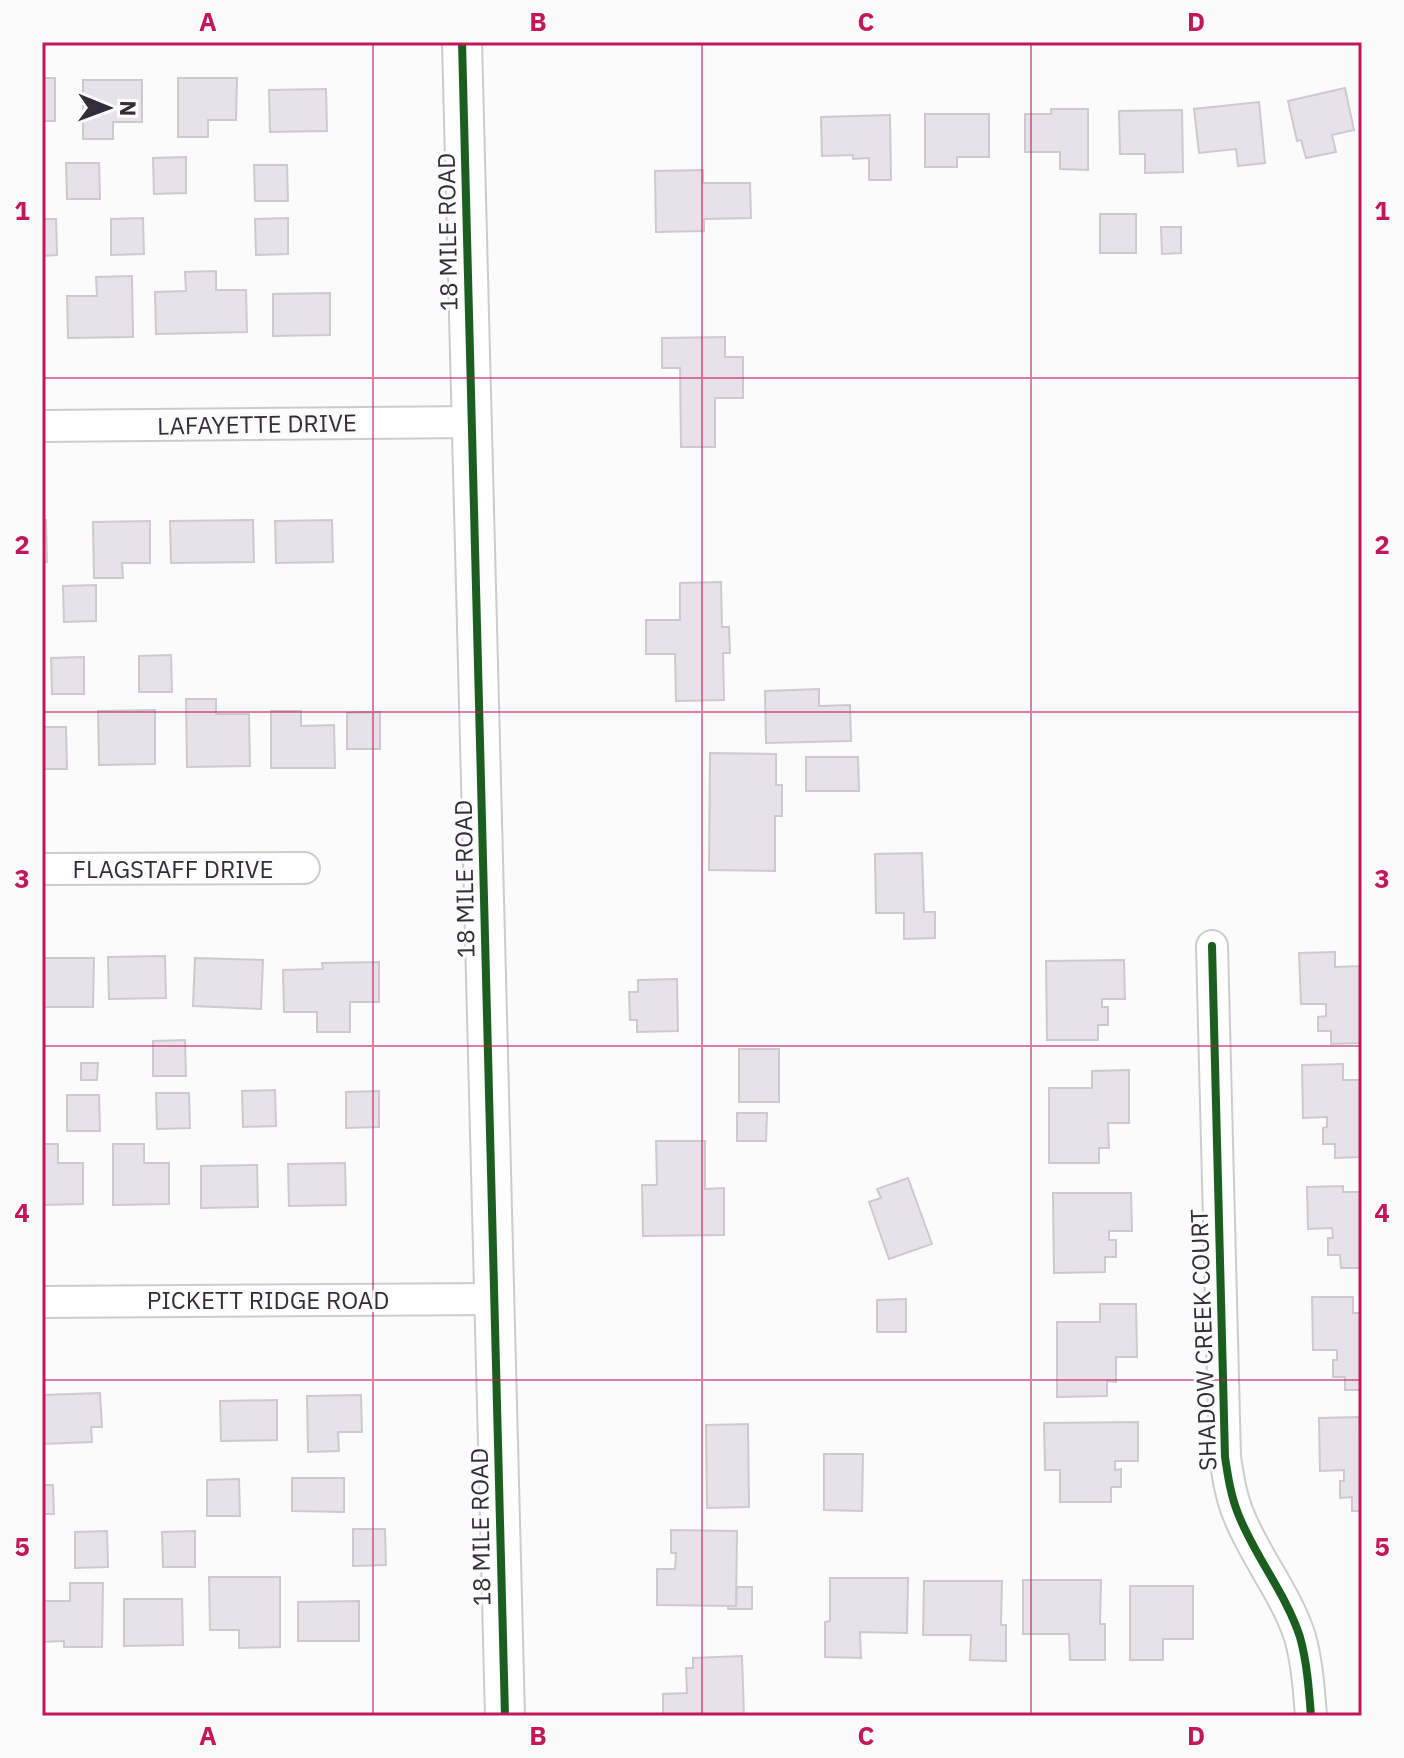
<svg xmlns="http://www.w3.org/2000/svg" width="1404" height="1758" viewBox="0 0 1404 1758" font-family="'IBM Plex Sans',sans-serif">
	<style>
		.building { fill: #e7e2e9; stroke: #cdcace; stroke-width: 2 }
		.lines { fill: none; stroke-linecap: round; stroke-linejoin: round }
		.minor-casing { stroke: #cecbd0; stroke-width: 34 }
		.tertiary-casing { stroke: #cecbd0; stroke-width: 42 }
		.minor { stroke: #fefefe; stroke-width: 30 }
		.tertiary { stroke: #fefefe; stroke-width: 38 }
		.cycleway-casing { stroke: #fbfbfb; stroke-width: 13 }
		.cycleway { stroke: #1b5e20; stroke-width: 8 }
		.grid { fill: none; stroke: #c2185b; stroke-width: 2; stroke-opacity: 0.55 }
		.labels { text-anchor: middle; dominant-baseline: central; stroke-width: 6; stroke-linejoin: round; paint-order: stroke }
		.street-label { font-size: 24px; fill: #332d37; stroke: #fbfbfb }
		.neatline { fill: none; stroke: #c2185b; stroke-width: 3 }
		.grid-label { font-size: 26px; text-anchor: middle; font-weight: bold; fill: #c2185b }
	</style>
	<rect width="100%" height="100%" fill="#fbfbfb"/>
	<!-- building -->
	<path class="building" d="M42 78H55V121H42Z
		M178 78H237L236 120H208V137H178Z
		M83 80H142V122H113V139H83Z
		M1345 88 1354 130 1332 135 1336 152 1306 158 1301 140 1297 141 1288 101Z
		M326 89 327 131 270 132 269 90Z
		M1259 102 1265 163 1238 166 1236 149 1199 153 1194 109Z
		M1051 109H1088V170L1060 169V152H1025V114H1051Z
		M1182 110 1183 172 1145 173V154H1120L1119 111Z
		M925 114H989V157H957V167H925Z
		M890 115 891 180H869V158L853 159V155L822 156 821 117Z
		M186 157V193L154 194 153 158Z
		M66 163H99L100 199H67Z
		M254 165H287L288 201H255Z
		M703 170V183H750L751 218 704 219V231L656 232 655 171Z
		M1100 214H1136V253H1100Z
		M143 218 144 254 111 255V219Z
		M288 218V254L256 255 255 219Z
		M42 219H56L57 255 42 256Z
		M1161 227H1181V253L1162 254Z
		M216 271V290H246L247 332 156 334 155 292 186 291 185 272Z
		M132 276 133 337 68 338 67 296H97L96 277Z
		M330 293V335L273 336V294Z
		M725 337V357H743V398H715V447H681L680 368H662V338Z
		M42 520H46L47 562 42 563Z
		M253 520 254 562 171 563 170 521Z
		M332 520 333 562 276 563 275 521Z
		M150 521V563H122L123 578H94L93 522Z
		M721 582 722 627H729L730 653H723L724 700 676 701 675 654H646V620H680V583Z
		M96 585V621L64 622 63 586Z
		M171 655 172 692H139V656Z
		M84 657V694H52L51 658Z
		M819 689V706L850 705 851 741 766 743 765 691Z
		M186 699H216V714H249L250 766 187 767Z
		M155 710V764L99 765 98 711Z
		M271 711H301V726L334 725 335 768H271Z
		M380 712V749H347V713Z
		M42 727H66L67 769H42Z
		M710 753 776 754V785H782V816H775V871L709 870Z
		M806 757H858L859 791H806Z
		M922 853 924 912H935V938L904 939V913H876L875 854Z
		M1335 952V967L1362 966V1043L1331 1044V1031H1318V1017L1326 1016V1004H1301L1299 953Z
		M165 956 166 998 109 999 108 957Z
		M42 958H94L93 1007H42Z
		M195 958 263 960 261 1009 193 1006Z
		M1124 960 1125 999H1102V1007H1108V1025H1098V1040H1047L1046 961Z
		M379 962V1002H350V1032H317V1012H284L283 970 323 969 322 963Z
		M677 979 678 1031 637 1032V1020H630L629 992H638V980Z
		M185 1040 186 1076H153V1041Z
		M739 1049H779V1102H739Z
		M81 1063H98L97 1080H81Z
		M1343 1064V1080H1362V1157L1335 1158V1144H1323V1128L1327 1127V1117L1303 1118 1302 1065Z
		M1129 1070V1123H1108L1109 1148H1099V1163H1049V1088H1092V1071Z
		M275 1090 276 1126 243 1127 242 1091Z
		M379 1091V1127L346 1128V1092Z
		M156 1093H189L190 1128 157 1129Z
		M67 1095H99L100 1131H67Z
		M737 1113H767L766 1141H737Z
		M656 1141H705V1189L724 1188V1235L643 1236 642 1185H657Z
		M42 1144H58V1163H83V1204L42 1205Z
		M113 1144H144V1163H169V1204L113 1205Z
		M345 1163 346 1205 289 1206 288 1164Z
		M257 1165 258 1207 201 1208V1166Z
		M908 1178 932 1244 889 1259 869 1202 881 1198 877 1189Z
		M1343 1186V1192H1362V1268H1341L1340 1255H1328V1238H1333L1332 1228 1308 1229 1307 1187Z
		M1053 1193H1131L1132 1231H1109V1240H1116V1257H1105V1272L1054 1273Z
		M1312 1297H1353V1313H1362V1390H1345V1377H1333V1360H1337V1350H1313Z
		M906 1299V1332H877V1300Z
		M1100 1304H1136L1137 1357H1116V1382L1107 1381V1396L1057 1397V1322H1100Z
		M100 1393 102 1427H91L92 1442 42 1444V1395Z
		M361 1395 362 1432H338L339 1451 308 1452 307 1396Z
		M277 1400V1440L221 1441 220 1401Z
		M1359 1417 1360 1434H1362V1511H1352V1497L1340 1498V1481H1344V1470L1320 1471 1319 1418Z
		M1138 1422V1461H1115V1470L1121 1469V1487H1111V1502H1060V1470H1045L1044 1423Z
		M748 1424 749 1507 707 1508 706 1425Z
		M824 1454H863L862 1511 824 1510Z
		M292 1478H344V1512L292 1511Z
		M239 1479 240 1516H207V1480Z
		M42 1485H53L54 1514H42Z
		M353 1529H385L386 1565 353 1566Z
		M671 1530 737 1531 736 1606 657 1605V1569H675L676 1553H671Z
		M107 1531 108 1567 75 1568V1532Z
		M195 1531V1567H163L162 1532Z
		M209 1577H280V1647L239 1648V1630H210Z
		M830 1578H908L907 1633 860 1632 861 1658 825 1657V1622L830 1621Z
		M1023 1580H1101L1100 1624H1105V1660H1070L1069 1634H1023Z
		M924 1581H1002L1001 1625H1006V1661L970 1660 971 1635H923Z
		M70 1583H103L102 1647H64V1641L42 1642V1601H70Z
		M1130 1586H1193V1639H1163V1660H1130Z
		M737 1587H752V1609H728V1606H736Z
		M124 1599H182L183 1645 124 1646Z
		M359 1601V1641H298V1602Z
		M742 1656 744 1716H663V1694L687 1693 686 1668H693V1658Z"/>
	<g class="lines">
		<defs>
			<path id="minor" d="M42 426 472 422
				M42 869 304 868
				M1212 946 1225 1457C1228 1477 1231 1497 1239 1516 1256 1558 1286 1594 1300 1637 1307 1662 1309 1690 1311 1716
				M42 1302 495 1299"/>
			<path id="tertiary" d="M462 42 505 1716"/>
		</defs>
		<!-- minor casing -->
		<use href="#minor" class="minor-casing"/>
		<!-- tertiary casing -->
		<use href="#tertiary" class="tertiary-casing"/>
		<!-- minor -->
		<use href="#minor" class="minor"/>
		<!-- tertiary -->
		<use href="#tertiary" class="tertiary"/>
		<defs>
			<path id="cycleway" d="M462 42 505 1716
				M1212 946 1225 1457C1228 1477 1231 1497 1239 1516 1256 1558 1286 1594 1300 1637 1307 1662 1309 1690 1311 1716"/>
		</defs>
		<!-- cycleway casing -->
		<use href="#cycleway" class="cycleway-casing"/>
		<!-- cycleway -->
		<use href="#cycleway" class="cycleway"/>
	</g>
	<!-- grid -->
	<path class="grid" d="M373 42V1716M702 42V1716M1031 42V1716M42 378H1362M42 712H1362M42 1046H1362M42 1380H1362"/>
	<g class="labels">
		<!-- street labels -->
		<g class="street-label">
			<text transform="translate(447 232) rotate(-91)">18 MILE ROAD</text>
			<text transform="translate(257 424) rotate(-1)">LAFAYETTE DRIVE</text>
			<text x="173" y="869">FLAGSTAFF DRIVE</text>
			<text transform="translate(464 879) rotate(-91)">18 MILE ROAD</text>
			<text x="268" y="1300">PICKETT RIDGE ROAD</text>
			<text transform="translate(1203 1340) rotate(-92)">SHADOW CREEK COURT</text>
			<text transform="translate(480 1527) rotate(-91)">18 MILE ROAD</text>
		</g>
	</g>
	<!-- border -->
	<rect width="1404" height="1758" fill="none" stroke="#fbfbfb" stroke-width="88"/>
	<!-- north arrow -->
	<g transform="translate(108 108) rotate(91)" stroke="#fbfbfb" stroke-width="6" paint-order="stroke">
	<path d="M0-6L14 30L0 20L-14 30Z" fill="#332d37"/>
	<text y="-12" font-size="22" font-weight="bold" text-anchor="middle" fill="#332d37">N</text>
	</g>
	<rect x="44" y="44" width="1316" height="1670" class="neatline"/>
	<g class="grid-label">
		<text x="208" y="31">A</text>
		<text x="538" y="31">B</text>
		<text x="866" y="31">C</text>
		<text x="1196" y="31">D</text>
		<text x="22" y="220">1</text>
		<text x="1382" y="220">1</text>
		<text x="22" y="554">2</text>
		<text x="1382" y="554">2</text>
		<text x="22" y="888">3</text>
		<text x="1382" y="888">3</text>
		<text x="22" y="1222">4</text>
		<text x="1382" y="1222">4</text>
		<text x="22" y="1556">5</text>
		<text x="1382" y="1556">5</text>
		<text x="208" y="1745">A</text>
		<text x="538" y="1745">B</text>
		<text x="866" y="1745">C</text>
		<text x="1196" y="1745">D</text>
	</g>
</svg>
